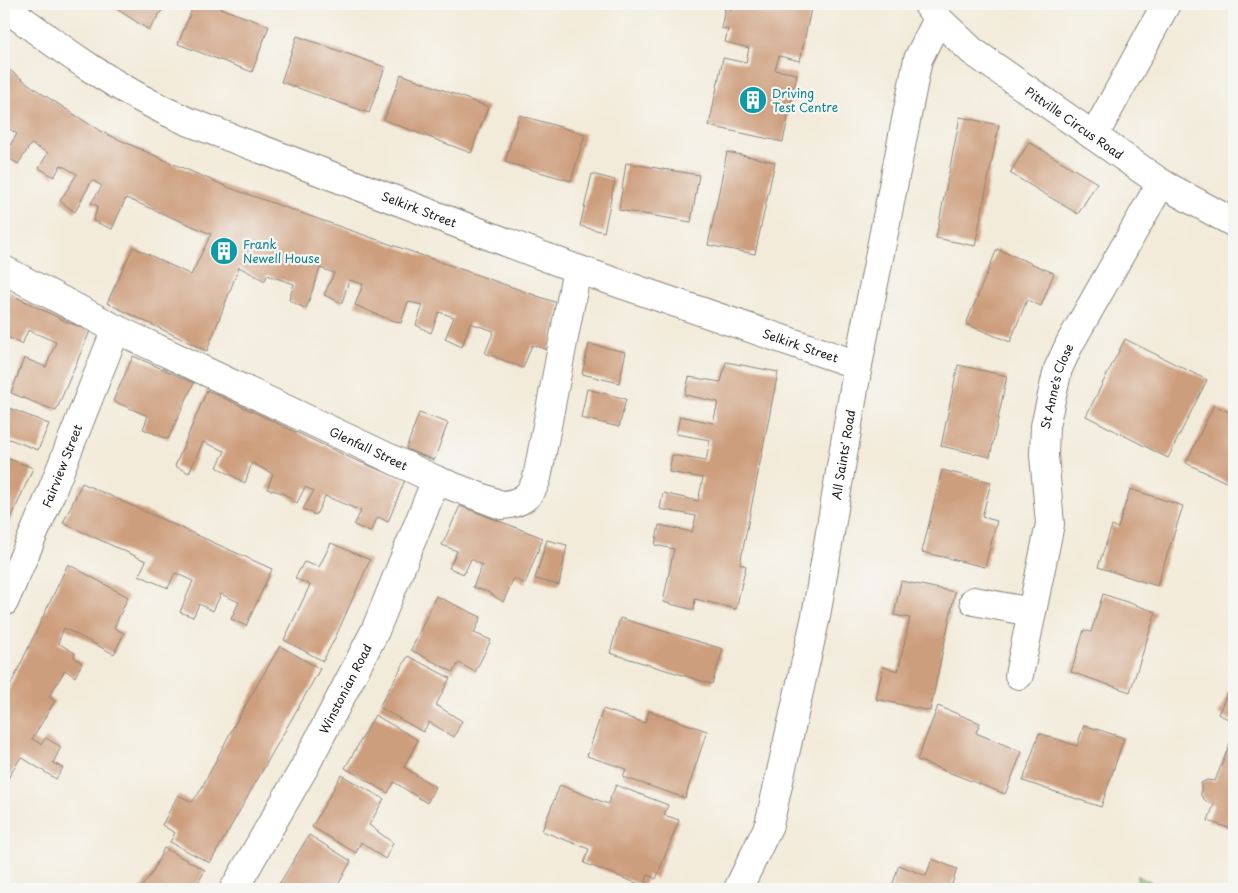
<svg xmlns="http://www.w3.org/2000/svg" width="1238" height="893" viewBox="0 0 1238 893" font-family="'Playpen Sans',sans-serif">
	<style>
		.green { fill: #93cc80; stroke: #58744e }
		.building { fill: #cd9e7d }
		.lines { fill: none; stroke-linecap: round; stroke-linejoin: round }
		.minor-casing { stroke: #88847b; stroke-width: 30 }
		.minor { stroke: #fff; stroke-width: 28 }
		.labels { text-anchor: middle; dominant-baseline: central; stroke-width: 4.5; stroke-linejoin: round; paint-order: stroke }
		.culture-label { font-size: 12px; fill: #0d838f; stroke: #f6f6f2; text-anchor: start }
		.street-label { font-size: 12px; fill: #1c1c1c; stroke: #f6f6f2 }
	</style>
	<rect width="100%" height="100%" fill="#f6f6f2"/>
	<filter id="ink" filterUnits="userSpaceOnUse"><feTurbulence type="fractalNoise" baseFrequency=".02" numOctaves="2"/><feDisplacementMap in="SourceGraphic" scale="10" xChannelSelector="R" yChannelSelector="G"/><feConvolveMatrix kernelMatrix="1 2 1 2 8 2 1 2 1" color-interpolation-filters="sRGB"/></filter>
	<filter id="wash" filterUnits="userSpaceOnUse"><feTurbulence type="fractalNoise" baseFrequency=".0096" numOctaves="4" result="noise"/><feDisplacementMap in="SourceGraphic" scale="20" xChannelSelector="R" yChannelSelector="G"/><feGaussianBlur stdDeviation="1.12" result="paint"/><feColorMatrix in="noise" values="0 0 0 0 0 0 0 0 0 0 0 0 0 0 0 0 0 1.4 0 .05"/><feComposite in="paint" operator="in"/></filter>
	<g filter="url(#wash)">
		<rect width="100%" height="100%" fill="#f3ebda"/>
		<!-- green -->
		<path class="green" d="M1137 875V876L1166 889H1138Z"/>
		<g id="blocks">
			<!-- building -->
			<path class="building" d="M109 4H166L149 30Z
				M194 4H209L269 26 252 72 178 44Z
				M735 4H812L800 61 779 56 775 70 797 74 783 142 709 126 723 58 746 63 749 48 725 42 728 29 721 28 725 8 733 10Z
				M297 36 385 67 369 113 281 82Z
				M4 66 41 93 100 131 169 162 230 188 560 304 549 350 532 345 523 368 485 353 494 331 470 323 462 347 445 339 454 317 439 312 431 333 416 325 423 305 408 302 401 323 383 317 355 305 363 284 349 280 342 303 324 295 334 273 320 268 306 309 289 300 294 284 267 275 265 281 239 267 207 351 107 303 133 247 191 275 211 234 126 198 112 229 93 221 98 206 91 203 102 186 92 180 75 212 60 201 77 174 61 165 54 177 39 168 48 153 31 144 18 164 4 155 17 134 4 125Z
				M401 74 488 107 471 153 384 120Z
				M519 115 585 134 571 181 505 162Z
				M960 117 999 125 975 246 936 238Z
				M1029 142 1097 183 1078 214 1010 173Z
				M727 152 775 162 755 254 708 245Z
				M626 163 699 175 691 222 619 210Z
				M592 174 615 180 604 232 580 226Z
				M997 249 1054 273 1041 306 1027 300 1010 342 966 324Z
				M4 291 65 321 90 331 56 411 11 393 24 358 46 367 56 342 28 330 22 345 4 335Z
				M1125 339 1207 380 1168 458 1086 416Z
				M589 344 626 352 619 383 582 374Z
				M133 356 194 383 168 439 143 429 148 416 113 401Z
				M726 362 778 372 740 564 746 566 736 609 695 599 694 610 663 602 674 549 655 545 659 525 692 532 696 516 660 509 663 493 698 501 703 478 669 472 672 455 706 461 710 440 676 434 680 416 713 423 718 402 685 395 689 377 721 382Z
				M958 365 1007 376 990 457 941 446Z
				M587 389 626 399 619 427 581 418Z
				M207 390 355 460 405 480 388 522 378 517 370 532 354 525 361 511 325 496 316 515 303 509 314 491 305 487 297 503 283 493 267 489 273 474 252 463 245 483 217 467 225 451 203 442 189 473 175 466Z
				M1214 405 1234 415V486L1186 463Z
				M4 406 49 424 38 450 4 437Z
				M419 413 448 423 434 460 406 449Z
				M4 457 33 468 4 535Z
				M942 470 991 482 982 517 997 521 985 567 922 552Z
				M82 483 272 569 246 626 231 619 239 602 221 594 213 611 199 604 193 617 180 612 193 581 175 573 168 588 154 582 139 575 146 561 63 523Z
				M1130 489 1183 506 1157 586 1098 567 1112 526 1118 528Z
				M460 506 543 538 525 584 514 578 503 602 488 592 473 587 482 565 471 559 464 574 449 568 457 551 442 545Z
				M547 540 567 545 559 585 535 579Z
				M331 543 370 560 336 636 323 661 284 640 310 585 295 578 304 562 319 567Z
				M68 564 128 597 114 628 124 633 114 654 64 628 58 643 75 653 74 657 82 663 75 677 65 670 49 697 55 701 32 739 41 744 46 738 61 747 53 763 63 768 56 779 21 757 4 785V699Z
				M901 581 955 592 930 711 876 699 883 667 898 671 910 618 894 615Z
				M1103 594 1156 612 1130 692 1071 672 1084 630 1091 632Z
				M436 596 481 617 474 633 491 640 475 672 459 663 453 672 411 650Z
				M620 618 723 649 712 684 610 653Z
				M280 646 320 669 210 863 170 842 175 833 162 825 178 795 192 802 199 793 238 718Z
				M408 656 450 678 436 705 462 721 454 737 429 722 423 732 379 707Z
				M1228 692 1234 695V722L1218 714Z
				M938 706 980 723 976 733 1022 752 1005 794 917 760Z
				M603 709 645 723 649 711 707 731 685 798 623 777 626 769 587 756Z
				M375 715 418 740 404 767 435 787 427 803 394 782 388 793 345 768Z
				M1084 725 1124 738 1101 807 1023 781 1039 733 1077 746Z
				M1232 738 1234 739V830L1208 821 1214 804 1208 803 1201 796V783L1207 780 1215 781Z
				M341 775 384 799 369 825 393 843 385 859 361 842 356 853 312 827Z
				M560 785 608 804 616 785 668 805 664 815 679 820 656 879 648 875 644 886 584 863 589 849 542 831Z
				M309 835 351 861 337 887 340 889H283L278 886Z
				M164 848 205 870 195 889H140L152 873Z
				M932 859 957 869 952 884 963 889H891L899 865 926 876Z"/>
		</g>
	</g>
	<g filter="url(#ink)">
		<use href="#blocks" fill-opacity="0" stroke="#88847b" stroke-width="1"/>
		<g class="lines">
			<defs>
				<g id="minor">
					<path id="s1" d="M928 5 938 19 972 51 1161 183 1234 223"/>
					<path id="s2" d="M4 6C62 50 120 92 187 121L577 269 858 365"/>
					<path d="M1094 136 1166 4"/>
					<path id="s3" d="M4 270 116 329 436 480 501 505C520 504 531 497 537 478L577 269"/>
					<path d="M974 601 1031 612"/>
					<path id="s4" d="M4 602 47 503 116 329"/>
					<path id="s5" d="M1019 675 1050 524 1044 455 1045 426 1058 369 1070 343 1161 183"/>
					<path id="s6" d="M234 889 304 768 375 631 436 480"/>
					<path id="s7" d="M738 889 769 825 816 616 858 365 918 59 938 19"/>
				</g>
			</defs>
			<!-- minor casing -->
			<use href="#minor" class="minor-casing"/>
			<!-- minor -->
			<use href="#minor" class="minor"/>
		</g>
	</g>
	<!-- icons -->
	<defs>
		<symbol id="building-disc" viewBox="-11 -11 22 22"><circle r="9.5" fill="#0f9aa8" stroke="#f6f6f2"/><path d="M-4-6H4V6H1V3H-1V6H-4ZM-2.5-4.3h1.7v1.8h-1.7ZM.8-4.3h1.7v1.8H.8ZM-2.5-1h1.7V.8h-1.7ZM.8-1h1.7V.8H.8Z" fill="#fff"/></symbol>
	</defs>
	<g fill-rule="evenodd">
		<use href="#building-disc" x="737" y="84" width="32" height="32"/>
		<use href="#building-disc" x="208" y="235" width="32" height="32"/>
	</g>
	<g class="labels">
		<!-- culture labels -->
		<g class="culture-label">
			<text x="772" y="93">Driving<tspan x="772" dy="14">Test Centre</tspan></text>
			<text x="243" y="244">Frank<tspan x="243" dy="14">Newell House</tspan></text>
		</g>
		<!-- street labels -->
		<g class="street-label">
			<text stroke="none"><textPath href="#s1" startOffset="189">Pittville Circus Road</textPath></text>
			<text stroke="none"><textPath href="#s2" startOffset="465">Selkirk Street</textPath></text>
			<text stroke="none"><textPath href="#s2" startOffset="870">Selkirk Street</textPath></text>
			<text stroke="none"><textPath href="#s5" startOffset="294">St Anne's Close</textPath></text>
			<text stroke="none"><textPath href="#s3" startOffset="406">Glenfall Street</textPath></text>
			<text stroke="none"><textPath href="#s7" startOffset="449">All Saints' Road</textPath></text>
			<text stroke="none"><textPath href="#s4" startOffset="148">Fairview Street</textPath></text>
			<text stroke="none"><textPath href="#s6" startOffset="229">Winstonian Road</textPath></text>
		</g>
	</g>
	<!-- margin -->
	<rect width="1238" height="893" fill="none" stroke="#f6f6f2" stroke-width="20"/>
</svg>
